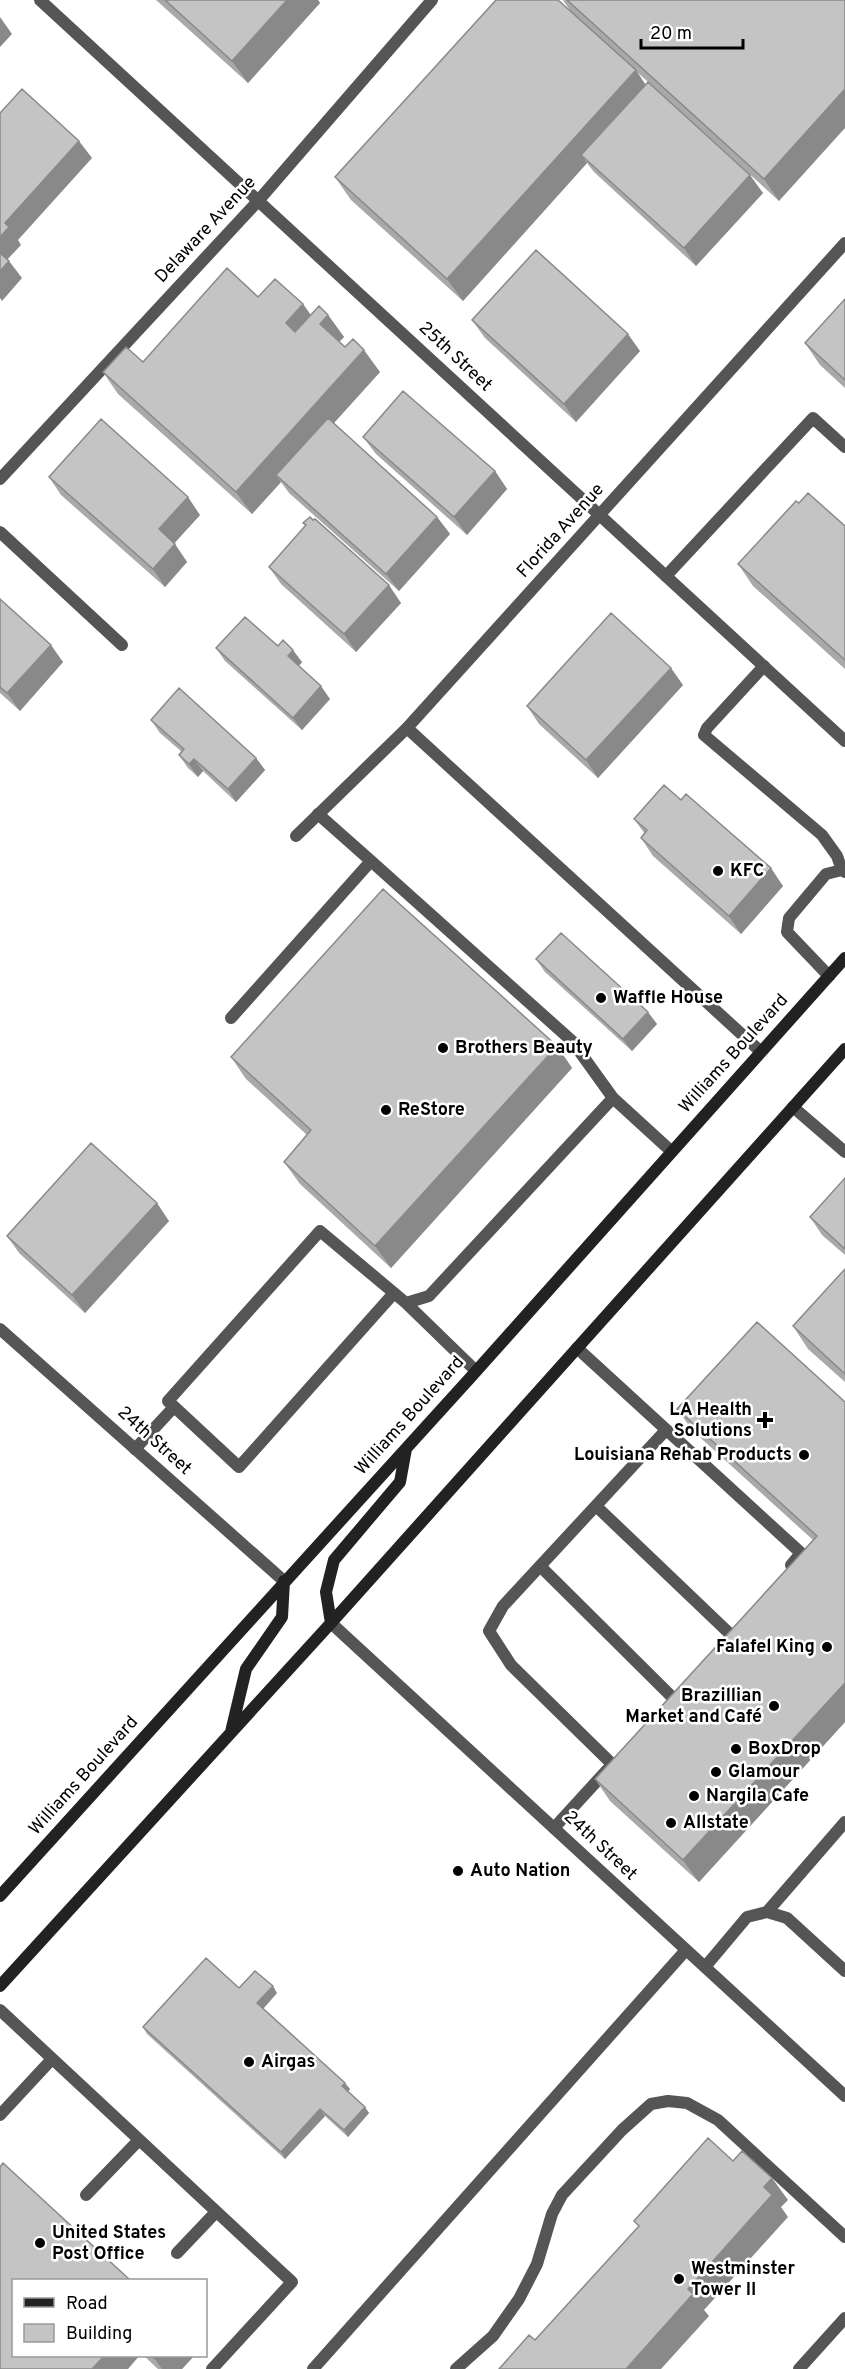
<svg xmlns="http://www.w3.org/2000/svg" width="845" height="2369" viewBox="0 0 845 2369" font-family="Overpass,sans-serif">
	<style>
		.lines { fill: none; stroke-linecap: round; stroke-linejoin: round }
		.service { stroke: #555; stroke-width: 12 }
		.minor { stroke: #555; stroke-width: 12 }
		.secondary { stroke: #222; stroke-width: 12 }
		.wall { fill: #a9a9a9 }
		.shaded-wall { fill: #898989 }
		.building { fill: #c4c4c4; stroke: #898989; stroke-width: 1.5 }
		.poi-dot { fill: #000; stroke: #fff; stroke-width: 2 }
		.labels { text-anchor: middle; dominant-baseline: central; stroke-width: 5; stroke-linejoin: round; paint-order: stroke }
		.street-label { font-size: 18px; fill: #000; stroke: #fff }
		.poi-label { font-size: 18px; font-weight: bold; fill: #000; stroke: #fff; text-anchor: start }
	</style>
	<rect width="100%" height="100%" fill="#fff"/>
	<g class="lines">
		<!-- service -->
		<path class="service" d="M0 532 122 645
			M666 576 813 418 845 447
			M764 666 707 728 704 735 822 835 837 856 842 870
			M407 728 760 1051
			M318 814 371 861
			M829 976 787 932 789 918 826 874 842 870 845 872
			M231 1018 371 861 572 1041 613 1098
			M793 1107 845 1152
			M394 1293 239 1467 168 1401 320 1231 406 1303 429 1296 613 1098 671 1151
			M406 1303 476 1371
			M577 1348 801 1553 791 1565
			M135 1449 174 1407
			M596 1506 729 1633
			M540 1566 672 1697
			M612 1764 511 1665 489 1631 503 1606 666 1430
			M554 1828 607 1770
			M767 1912 845 1822
			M705 1967 747 1917 767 1912 787 1918 845 1971
			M0 2010 292 2282 212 2369
			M0 2115 52 2059
			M86 2195 139 2140
			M177 2253 216 2212
			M313 2369 686 1950
			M456 2369 493 2336 519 2299 537 2264 552 2214 562 2195 622 2130 651 2104 668 2101 687 2103 718 2120 845 2237
			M799 2369 845 2318"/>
		<!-- minor -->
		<path class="minor" d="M40 0 845 741
			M0 479 258 201 432 0
			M296 836 407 728 845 243
			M0 1329 284 1581
			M331 1623 845 2096"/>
		<!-- secondary -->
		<path class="secondary" d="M331 1623 326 1592 334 1560 400 1482 406 1449
			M231 1732 246 1669 282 1617 284 1581
			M0 1896 470 1378 845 958
			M0 1986 331 1623 845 1049"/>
	</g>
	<!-- wall -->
	<path class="wall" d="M156 0H318L320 3 248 83Z
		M563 0H845L779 201 636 71 645 85 763 193 696 266 594 172 587 163 463 301 351 200 335 177 571 12Z
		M258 297 303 304 311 315H328L344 337 339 342 380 372 334 423 437 517 450 534 399 591 289 493 281 482 252 514 118 394 103 372 143 362Z
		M845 299V388L820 365 805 343Z
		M472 320 640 351 576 422 485 338Z
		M363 437 495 471 507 489 467 535 376 454Z
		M49 477 200 515 174 543 187 562 165 587 61 495Z
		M799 503 845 526V669L753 586 738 564Z
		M303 523 401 603 356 652 281 584 269 567 305 526Z
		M0 599 63 662 20 711 0 693Z
		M278 646 302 662 299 666 330 699 302 730 225 661 216 648Z
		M683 685 598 778 539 724 527 706Z
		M151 720 256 758 265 770 236 802 203 771 198 777 188 768 179 755 182 752 160 733Z
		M681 800 783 886 741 934 653 856 641 838 645 834 634 819Z
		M536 959 657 1024 632 1051 545 972Z
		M557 1046 572 1068 391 1268 300 1184 284 1162 307 1135 246 1079 231 1057Z
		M845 1178V1255L822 1235 810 1217Z
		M169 1221 85 1313 19 1253 7 1236Z
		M845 1269V1382L808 1349 793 1326Z
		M845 1402V1722L699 1882 610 1801 595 1779 813 1540 693 1431 677 1409Z
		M239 1988 277 1993 263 2009 350 2089 348 2092 369 2113 348 2137 325 2116 285 2159 147 2034 143 2027Z
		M143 2355H194V2356L182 2369H158Z"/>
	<!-- shaded-wall -->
	<path class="shaded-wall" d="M287 0H318L320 3 248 83 232 61Z
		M0 17 12 34 0 47Z
		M636 70 651 93 581 155 587 163 463 301 447 279Z
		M845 89V128L779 201 764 179Z
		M79 141 92 158 18 240 21 245 4 263 0 257V237L5 223Z
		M750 175 763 193 696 266 684 248Z
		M9 261 22 278 2 301 0 298V271Z
		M303 304 318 326 301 345 286 323Z
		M328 315 344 337 335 346 320 324Z
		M628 334 640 351 576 422 564 404Z
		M364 350 380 372 282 480 276 475 281 482 252 514 236 492Z
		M495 471 507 489 467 535 454 517Z
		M188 497 200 515 171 547 159 529Z
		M437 517 450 534 399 591 386 574Z
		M175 544 187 562 165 587 153 569Z
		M389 585 401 603 356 652 344 634Z
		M51 645 63 662 20 711 7 693Z
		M293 650 302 662 296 669 288 656Z
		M671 668 683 685 598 778 586 760Z
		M321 686 330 699 302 730 293 718Z
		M256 758 265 770 236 802 228 789Z
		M194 759 203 771 198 777 189 764Z
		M771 868 783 886 741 934 729 916Z
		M648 1012 657 1024 632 1051 623 1039Z
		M557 1046 572 1068 391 1268 375 1246Z
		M157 1203 169 1221 85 1313 72 1295Z
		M845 1683V1722L699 1882 683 1860Z
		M273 1986 277 1993 262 2010 257 2003Z
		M345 2083 350 2089 347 2093 342 2086Z
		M365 2107 369 2113 348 2137 344 2130Z
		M320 2109 325 2116 285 2159 281 2152Z
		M772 2178 788 2200 781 2207 788 2217 704 2310 709 2316 661 2369H626L688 2289 764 2187Z
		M105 2355H140L128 2369H92Z
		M159 2355H194V2356L182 2369H162L155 2359Z"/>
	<!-- building -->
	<path class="building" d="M165 0H287L232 61Z
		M496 0H558L636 70 447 279 335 177Z
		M567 0H845V89L764 179Z
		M648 82 750 175 684 248 581 155Z
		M22 89 79 141 5 223 9 227 0 237V113Z
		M536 250 628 334 564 404 472 320Z
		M0 253 9 261 0 271Z
		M227 268 258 297 275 279 303 304 286 323 295 332 319 306 328 315 320 324 345 347 353 339 364 350 236 492 103 372 126 347 143 362Z
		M845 299V380L805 343Z
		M403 391 495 471 454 517 363 437Z
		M328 418 437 517 386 574 276 475Z
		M101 419 188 497 159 529 175 544 153 569 49 477Z
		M808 493 845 526V660L738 564 796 501 799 503Z
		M310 517 313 520 315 519 389 585 344 634 269 567 306 525 303 523Z
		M0 599 51 645 7 693 0 687Z
		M611 613 671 668 586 760 527 706Z
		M245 617 278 646 283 640 293 650 288 656 321 686 293 718 216 648Z
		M179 688 256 758 228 789 194 759 189 764 179 755 184 749 151 720Z
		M664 785 681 800 686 794 771 868 729 916 641 838 647 830 634 819Z
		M383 889 557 1046 375 1246 284 1162 311 1130 231 1057Z
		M561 933 648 1012 623 1039 536 959Z
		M91 1143 157 1203 72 1295 7 1236Z
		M845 1178V1249L810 1217Z
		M845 1269V1374L793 1326Z
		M757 1322 845 1402V1683L683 1860 595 1779 817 1536 677 1409Z
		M206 1958 239 1988 255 1971 273 1986 257 2003 345 2083 342 2086 365 2107 344 2130 320 2109 281 2152 143 2027Z
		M708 2138 733 2161 742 2151 772 2178 764 2187 772 2195 688 2289 693 2294 626 2369H499L529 2335 535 2340 639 2226 634 2221Z
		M3 2163 130 2280H14V2355H105L92 2369H0V2167Z
		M152 2355H159L155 2359Z"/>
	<!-- markers -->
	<g class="poi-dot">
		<circle cx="718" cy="871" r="6"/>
		<circle cx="601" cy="998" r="6"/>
		<circle cx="443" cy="1048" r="6"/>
		<circle cx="386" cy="1110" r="6"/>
		<path d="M762 1411h6v6h6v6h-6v6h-6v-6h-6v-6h6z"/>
		<circle cx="804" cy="1455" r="6"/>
		<circle cx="827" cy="1647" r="6"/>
		<circle cx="774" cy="1706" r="6"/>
		<circle cx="736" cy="1749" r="6"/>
		<circle cx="716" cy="1772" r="6"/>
		<circle cx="694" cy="1796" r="6"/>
		<circle cx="671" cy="1823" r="6"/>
		<circle cx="458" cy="1871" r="6"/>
		<circle cx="249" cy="2062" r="6"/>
		<circle cx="40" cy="2243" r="6"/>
		<circle cx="679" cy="2279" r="6"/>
	</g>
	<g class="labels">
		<!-- street labels -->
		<g class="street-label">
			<text transform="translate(206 230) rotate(-47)">Delaware Avenue</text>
			<text transform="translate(455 357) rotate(43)">25th Street</text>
			<text transform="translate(561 531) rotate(-48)">Florida Avenue</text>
			<text transform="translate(734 1054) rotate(-48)">Williams Boulevard</text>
			<text transform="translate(410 1416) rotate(-48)">Williams Boulevard</text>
			<text transform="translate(154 1441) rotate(42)">24th Street</text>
			<text transform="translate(84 1776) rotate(-48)">Williams Boulevard</text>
			<text transform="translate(600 1846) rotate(43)">24th Street</text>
		</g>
		<!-- poi labels -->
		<g class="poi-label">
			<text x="730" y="871">KFC</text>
			<text x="613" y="998">Waffle House</text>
			<text x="455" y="1048">Brothers Beauty</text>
			<text x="398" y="1110">ReStore</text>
			<text x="752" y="1410" text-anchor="end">LA Health<tspan x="752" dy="21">Solutions</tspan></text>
			<text x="792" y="1455" text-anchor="end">Louisiana Rehab Products</text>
			<text x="815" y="1647" text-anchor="end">Falafel King</text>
			<text x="762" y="1696" text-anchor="end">Brazillian<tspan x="762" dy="21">Market and Café</tspan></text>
			<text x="748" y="1749">BoxDrop</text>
			<text x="728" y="1772">Glamour</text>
			<text x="706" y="1796">Nargila Cafe</text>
			<text x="683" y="1823">Allstate</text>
			<text x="470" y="1871">Auto Nation</text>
			<text x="261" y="2062">Airgas</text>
			<text x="52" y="2233">United States<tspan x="52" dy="21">Post Office</tspan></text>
			<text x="691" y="2269">Westminster<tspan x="691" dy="21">Tower II</tspan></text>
		</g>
	</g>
	<!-- legend -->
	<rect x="12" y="2279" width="195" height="78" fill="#ffffff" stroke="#999999" stroke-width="1.5"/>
	<rect x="24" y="2298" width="30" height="9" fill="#222222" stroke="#999999" stroke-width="1.5"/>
	<text x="66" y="2309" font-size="18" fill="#000000">Road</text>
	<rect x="24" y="2324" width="30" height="18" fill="#c4c4c4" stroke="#999999" stroke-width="1.5"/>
	<text x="66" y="2339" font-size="18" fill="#000000">Building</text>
	<!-- scale -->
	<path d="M641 39v9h102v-9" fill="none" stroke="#000000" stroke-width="3"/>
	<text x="650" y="39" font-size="18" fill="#000000" stroke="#ffffff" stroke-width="4.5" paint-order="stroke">20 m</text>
</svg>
